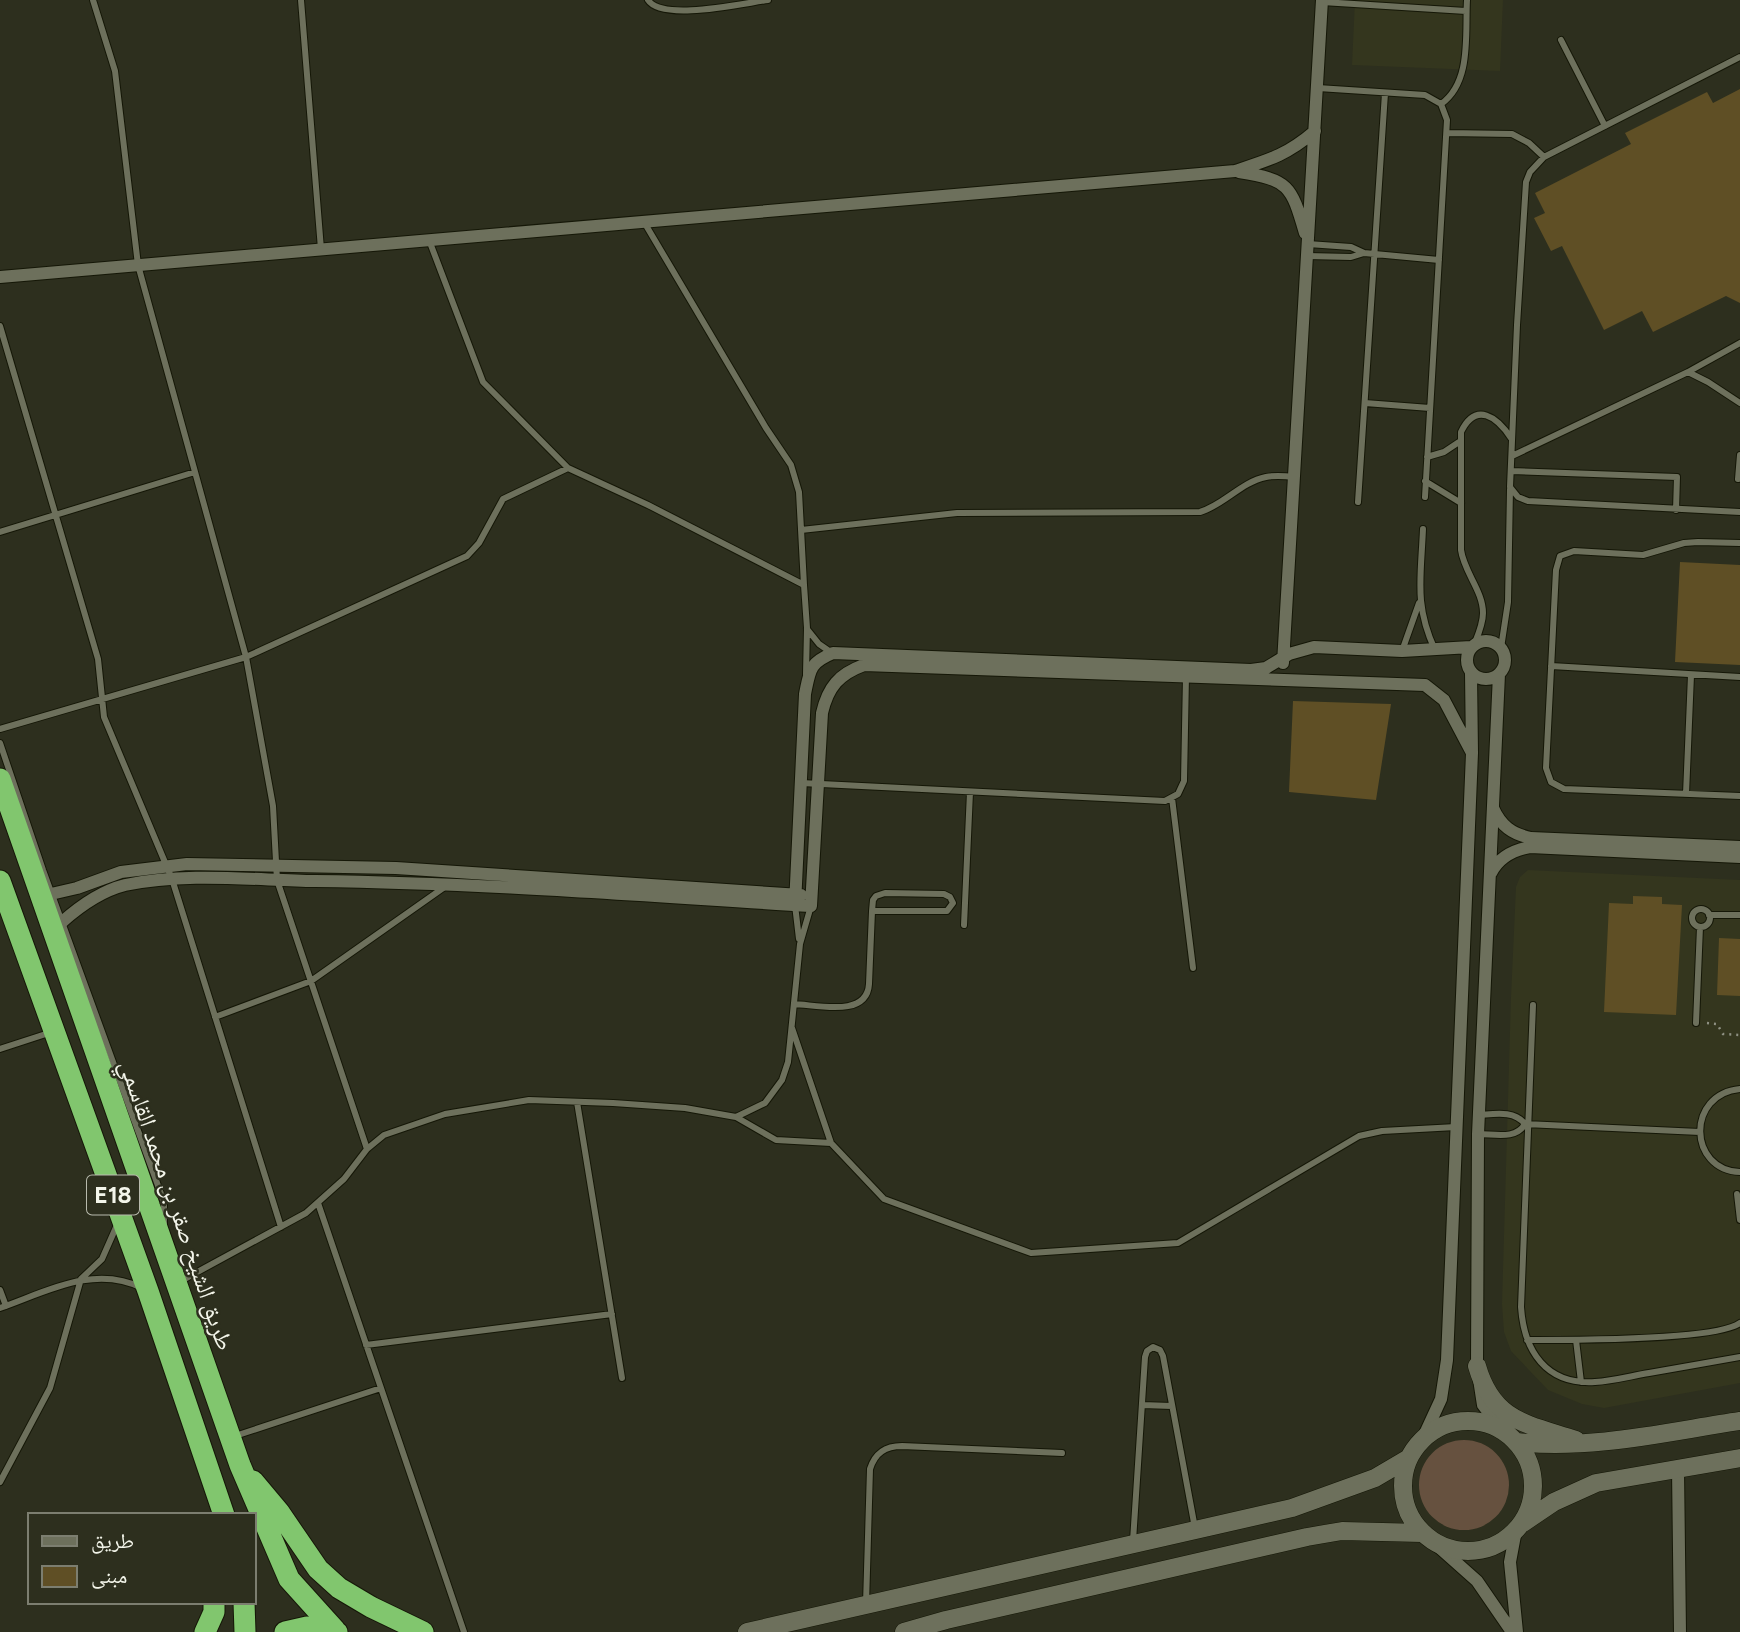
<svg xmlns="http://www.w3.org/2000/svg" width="1740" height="1632" viewBox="0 0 1740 1632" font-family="Figtree,'Noto Naskh Arabic',sans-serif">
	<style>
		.built { fill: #34361e }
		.green { fill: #66513f }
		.building { fill: #5f4f25 }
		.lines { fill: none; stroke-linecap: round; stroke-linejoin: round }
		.lane-casing { stroke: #151707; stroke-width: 8 }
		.street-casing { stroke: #151707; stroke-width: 14 }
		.secondary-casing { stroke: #151707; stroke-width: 19 }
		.highway-casing { stroke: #151707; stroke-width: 23 }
		.path { stroke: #8e9082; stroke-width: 2.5; stroke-dasharray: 2 5; stroke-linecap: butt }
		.lane { stroke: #6d705c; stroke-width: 6 }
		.street { stroke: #6d705c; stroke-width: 12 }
		.secondary { stroke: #6d705c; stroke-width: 18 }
		.highway { stroke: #81c66e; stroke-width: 21 }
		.labels { text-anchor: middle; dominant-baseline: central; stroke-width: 5; stroke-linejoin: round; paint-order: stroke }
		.shield { fill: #2d2f1e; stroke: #b8baad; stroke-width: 2 }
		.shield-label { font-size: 23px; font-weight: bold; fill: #f3f5ea }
		.street-label { font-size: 24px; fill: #f3f5ea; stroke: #2d2f1e }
	</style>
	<rect width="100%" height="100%" fill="#2d2f1e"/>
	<!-- built -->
	<path class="built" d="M1355 0H1503L1500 71 1352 65Z
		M1528 870 1740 880V1383L1604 1408 1582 1404 1548 1390 1511 1351 1504 1332 1502 1304 1511 997 1516 887 1520 877Z"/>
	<!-- green -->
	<path class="green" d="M1419 1485a45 45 0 1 1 90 0a45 45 0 1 1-90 0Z"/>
	<!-- building -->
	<path class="building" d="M1740 89V303L1726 296 1653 332 1642 311 1604 330 1562 246 1551 251 1534 218 1545 213 1535 193 1631 144 1625 133 1707 92 1713 103Z
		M1680 562 1740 565V665L1675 662Z
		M1293 701 1391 704 1376 800 1289 792Z
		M1633 896 1662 897V904L1682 905 1676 1015 1604 1012 1609 903 1633 904Z
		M1719 938 1740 939V996L1717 995Z"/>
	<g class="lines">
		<defs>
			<path id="lane" d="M93 0 115 71 138 265 246 657 273 806 277 880 367 1149
				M301 0 321 249
				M648 0C662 22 744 3 768 0
				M1322 2 1466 11
				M1561 40 1605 126
				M1740 57 1544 157 1530 172 1526 182 1517 325 1510 487 1518 497 1528 501 1740 512
				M1318 88 1425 95 1441 104 1447 120 1425 497
				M1441 104C1472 82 1465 34 1467 0
				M1447 133 1512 134 1529 143 1544 157
				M644 222 766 428 791 465 799 492 804 585
				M429 240 483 382 568 468
				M1308 244 1351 247 1364 253
				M1307 256 1351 257 1364 253 1439 260
				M0 326 98 659 104 717 172 879 281 1227
				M1740 343 1688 372 1708 382 1740 403
				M1365 403 1430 408
				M1512 456 1688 372
				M1427 457 1444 452 1459 442
				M1511 471 1677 477 1676 510
				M1738 479 1740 455
				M1425 481 1461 503
				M1358 502 1385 93
				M1423 529C1421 577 1414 605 1435 650
				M801 530 957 513 1200 512C1224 505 1241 482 1266 477 1275 475 1286 476 1295 477
				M0 532 195 472
				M1740 543 1698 542 1684 543 1643 555 1574 551 1560 556 1556 570 1546 768 1551 782 1564 789 1740 796
				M807 629 819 644 832 653
				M1474 645C1478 635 1483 624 1483 613 1483 591 1464 572 1461 550V432C1476 401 1497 417 1511 438
				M1501 648 1508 602 1510 489
				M1402 651 1419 603
				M1551 666 1740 677
				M0 729 246 657 467 556 479 543 503 499 568 468 648 505 804 585 807 628 806 674
				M0 743 43 870 160 1191 164 1203V1224
				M801 783 1165 801 1178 794 1184 781 1186 676
				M1686 794 1691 675
				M1172 798 1193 968
				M795 905 799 939
				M1692 918a9 9 0 1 1 18 0a9 9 0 1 1-18 0Z
				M1709 915H1740
				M964 925 970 792
				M794 1004C818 1005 867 1018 869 984L872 911 873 900 876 896 885 893 944 894 950 897 953 903 947 911H872
				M1533 1005 1521 1307C1524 1351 1546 1385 1595 1382 1613 1381 1631 1376 1649 1373 1679 1368 1710 1362 1740 1357
				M215 1017 311 981 446 886
				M1696 1023 1700 927
				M792 1028 831 1143
				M0 1049 52 1032
				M1740 1089C1686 1094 1688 1170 1740 1172
				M577 1102 622 1378
				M1479 1115C1495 1114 1514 1110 1525 1124L1700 1132
				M736 1117 776 1140 831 1143 884 1199 1031 1253 1178 1243 1359 1136 1382 1131 1456 1127
				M1478 1134C1495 1134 1516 1140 1525 1124
				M1737 1194 1740 1220
				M318 1203 464 1632
				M179 1282 306 1213 344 1179 367 1149 384 1135 445 1114 529 1100 613 1103 685 1108 736 1117 765 1103 782 1080 788 1062 800 944 811 906
				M0 1290 6 1306
				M0 1308C46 1292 94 1264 142 1288
				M1527 1340C1564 1340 1716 1341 1740 1323
				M1576 1340 1581 1382
				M366 1345 612 1314
				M1142 1405 1172 1406
				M235 1436 381 1388
				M0 1482 50 1388 81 1279 102 1259 117 1225
				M1133 1541 1145 1357 1147 1351 1153 1347 1160 1350 1163 1356 1195 1528
				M866 1604 870 1469C875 1453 885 1446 902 1446L1062 1453"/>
			<path id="street" d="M1239 172C1289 180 1291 185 1305 233
				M0 277 1235 171C1269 160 1287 155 1315 131
				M1467 660a19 19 0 1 1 38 0a19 19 0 1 1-38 0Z
				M1283 663 1322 0
				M1499 674 1478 1134 1477 1366 1483 1405 1501 1429
				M1493 808C1501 826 1512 834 1531 838L1740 847
				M1491 873C1499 857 1513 850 1530 847L1740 857
				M51 894 77 888 121 872 187 864 396 868 801 895
				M795 905 805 694C810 670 809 663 833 653L1251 670 1266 668 1289 654 1314 647 1402 651 1471 647
				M62 922C80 906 101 891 125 885 186 872 253 880 315 881 481 883 646 896 811 906L822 713C828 687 839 674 864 665L1425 685 1444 700 1472 753
				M1423 1438 1441 1399 1447 1360 1472 753 1471 673
				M1678 1469 1680 1632
				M1516 1530 1510 1562 1517 1632
				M1432 1541 1477 1581 1512 1632"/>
			<path id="secondary" d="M1477 1366C1493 1422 1528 1424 1576 1440
				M1403 1486a65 65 0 1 1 130 0a65 65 0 1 1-130 0Z
				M1517 1442C1592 1450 1666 1432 1740 1421
				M1523 1523 1554 1502 1596 1483 1740 1458
				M747 1632 1292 1508 1375 1478 1409 1458
				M904 1632 946 1620 1307 1537 1342 1531 1422 1533"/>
			<path id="highway" d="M0 779 240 1465 289 1579 335 1630
				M0 881 148 1291 224 1515
				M253 1481 279 1512 318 1569 339 1588 371 1607 423 1632
				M244 1602 245 1632
				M205 1632 214 1612V1602
				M285 1632 307 1627 337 1632"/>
		</defs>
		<!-- lane casing -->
		<use href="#lane" class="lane-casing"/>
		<!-- street casing -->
		<use href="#street" class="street-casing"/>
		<!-- secondary casing -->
		<use href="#secondary" class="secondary-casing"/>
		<!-- highway casing -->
		<use href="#highway" class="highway-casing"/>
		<!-- path -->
		<path class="path" d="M1707 1023 1717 1024 1723 1034 1740 1035"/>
		<!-- lane -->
		<use href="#lane" class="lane"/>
		<!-- street -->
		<use href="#street" class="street"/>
		<!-- secondary -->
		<use href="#secondary" class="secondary"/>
		<!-- highway -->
		<use href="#highway" class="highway"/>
	</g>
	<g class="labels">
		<!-- shield labels -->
		<rect class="shield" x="87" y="1175.5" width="52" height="39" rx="5"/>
		<g class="shield-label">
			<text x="113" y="1195">E18</text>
		</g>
		<!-- street labels -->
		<g class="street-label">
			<text transform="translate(177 1205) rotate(71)">طريق الشيخ صقر بن محمد القاسمي</text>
		</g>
	</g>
	<!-- legend -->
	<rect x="28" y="1513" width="228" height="91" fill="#2d2f1e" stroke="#7c7e70" stroke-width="2"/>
	<rect x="42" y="1536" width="35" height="10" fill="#6d705c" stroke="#7c7e70" stroke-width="2"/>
	<text x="91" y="1548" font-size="21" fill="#f3f5ea">طريق</text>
	<rect x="42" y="1566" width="35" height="21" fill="#5f4f25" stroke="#7c7e70" stroke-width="2"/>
	<text x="91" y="1583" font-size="21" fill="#f3f5ea">مبنى</text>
</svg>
